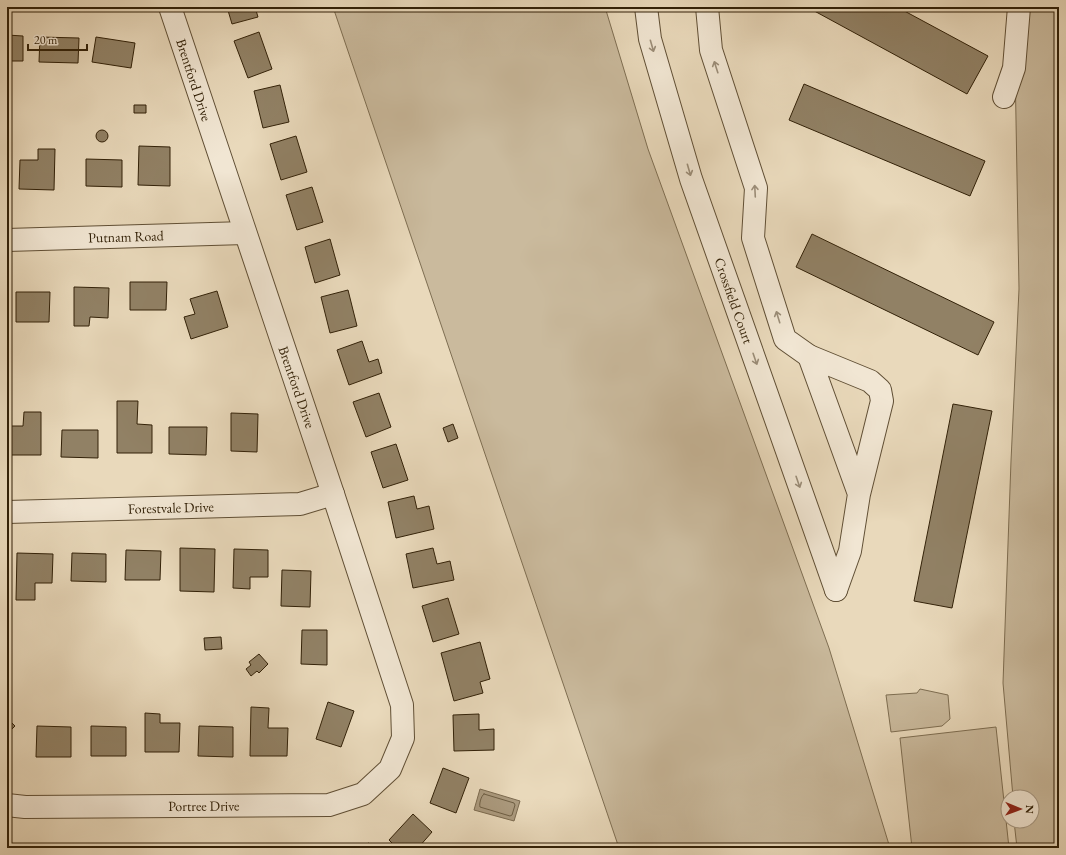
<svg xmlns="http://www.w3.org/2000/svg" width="1066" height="855" viewBox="0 0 1066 855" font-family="'EB Garamond',serif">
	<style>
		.green { fill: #caba9d; stroke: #7e6e52 }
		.water { fill: #ab9a7e; stroke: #7b6a4f }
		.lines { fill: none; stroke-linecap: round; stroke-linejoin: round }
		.shore { stroke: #6e5e43; stroke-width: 1 }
		.building { fill: #918165; stroke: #322108 }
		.minor-casing { stroke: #604f35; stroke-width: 24 }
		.minor { stroke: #f1e6d3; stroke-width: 22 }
		.oneway { stroke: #9b8d78 }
		.labels { text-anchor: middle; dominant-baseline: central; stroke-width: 4; stroke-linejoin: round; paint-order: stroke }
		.street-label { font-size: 14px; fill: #322108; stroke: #f1e6d3 }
	</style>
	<rect width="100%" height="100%" fill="#e9d9bb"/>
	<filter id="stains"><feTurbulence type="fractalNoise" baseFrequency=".005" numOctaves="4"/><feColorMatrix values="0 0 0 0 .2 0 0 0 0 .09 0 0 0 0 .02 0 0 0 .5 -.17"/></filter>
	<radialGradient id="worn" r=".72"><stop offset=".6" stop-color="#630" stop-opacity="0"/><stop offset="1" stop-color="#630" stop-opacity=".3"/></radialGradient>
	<!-- green -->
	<path class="green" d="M333 7H605L648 149 829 648 890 848H619Z
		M1014 7H1059V848H1017L1014 821H1032V797H1013L1003 683 1011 461 1019 289Z
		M920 689 948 695 950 719 942 726 891 732 886 695 917 693Z
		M996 727 1009 848H912L900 738Z"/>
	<!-- water -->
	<path class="water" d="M480 789 520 801 514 821 474 810Z"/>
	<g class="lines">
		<!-- shore -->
		<path class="shore" d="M484 794 514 803 515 805 512 815 510 816 480 807C479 804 481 796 484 794Z"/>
	</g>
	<!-- building -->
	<path class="building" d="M227 7H255L258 17 232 24Z
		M807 7H897L988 56 967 94Z
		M259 32 272 69 248 78 234 41Z
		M7 35 23 36V61H7Z
		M40 37 79 38 78 63 39 62Z
		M96 37 135 43 131 68 92 62Z
		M804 84 985 161 970 196 789 120Z
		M280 85 289 122 263 128 254 91Z
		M134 105H146V113H134Z
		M96 136a6 6 0 1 1 12 0a6 6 0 1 1-12 0Z
		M296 136 307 172 281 180 270 144Z
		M139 146 170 147V186L138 185Z
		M38 149H55L54 190 19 189 20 160H38Z
		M86 159 122 160V187L86 186Z
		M312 187 323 222 297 230 286 195Z
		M812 234 994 322 978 355 796 267Z
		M330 239 340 275 315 283 305 247Z
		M130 282H167L166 310H130Z
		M74 287 109 288 108 318 90 317 89 326H74Z
		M348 290 357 326 330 333 321 297Z
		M217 291 228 327 191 339 184 317 195 314 190 299Z
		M16 292H50L49 322H16Z
		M362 341 369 362 378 359 382 373 349 385 337 350Z
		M379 393 391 427 366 437 353 402Z
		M117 401H138L137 424 152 425V453H117Z
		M953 404 992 411 952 608 914 601Z
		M24 412H41V455H7V426H23Z
		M231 413 258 414 257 452 231 451Z
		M453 424 458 438 448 442 443 428Z
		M169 427H207L206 455 169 454Z
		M62 430H98V458L61 457Z
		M396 444 408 480 383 488 371 452Z
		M414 496 417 509 429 506 434 529 396 538 388 502Z
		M180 548 215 549 214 592 180 591Z
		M433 548 437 564 450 561 454 580 413 588 406 554Z
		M234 549 268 550V577H250V589L233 588Z
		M126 550 161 551 160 580H125Z
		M17 553 53 554 52 583H35V600H16Z
		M72 553 106 554V582L71 581Z
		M282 570 311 571 310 607 281 606Z
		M448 598 459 634 433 642 422 606Z
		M302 630H327V665L301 664Z
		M221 637 222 649 205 650 204 638Z
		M480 642 490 679 480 682 483 693 454 701 441 653Z
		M259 654 268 664 259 673 257 671 251 676 246 669 251 665 249 662Z
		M328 702 354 711 341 747 316 739Z
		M251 707 269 708 268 728H288L287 756H250Z
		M145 713 160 714V723H180L179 752H145Z
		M479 714V730L494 729V750L454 751 453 715Z
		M7 718 15 726 7 734Z
		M37 726 71 727V757H36Z
		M91 726 126 727V756H91Z
		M199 726 233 727V757L198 756Z
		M443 768 469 778 456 813 430 803Z
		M413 814 432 832 418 848H397L389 840Z
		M369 843 371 848H357Z"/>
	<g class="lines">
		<defs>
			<g id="minor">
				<path id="s1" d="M646 7 650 39 691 179 836 590"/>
				<path d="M707 7 711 50 756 188 753 238 785 339 809 356"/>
				<path d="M1004 97 1014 68 1019 7"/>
				<path id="s2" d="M7 240 245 233"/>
				<path id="s3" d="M7 512 300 504 333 494"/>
				<path d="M836 590 850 551 859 494 882 401 880 390 870 381 809 356 859 494"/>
				<path id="s4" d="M7 805 25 807 329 805 363 794 390 769 403 738 402 705 333 494 170 7"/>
			</g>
		</defs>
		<!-- minor casing -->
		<use href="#minor" class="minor-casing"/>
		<!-- minor -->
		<use href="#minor" class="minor"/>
	</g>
	<!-- one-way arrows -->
	<defs><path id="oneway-shaft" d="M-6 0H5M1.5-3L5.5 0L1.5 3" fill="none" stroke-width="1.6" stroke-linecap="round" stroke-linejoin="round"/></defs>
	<g class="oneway">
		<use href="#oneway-shaft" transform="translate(652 46) rotate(74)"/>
		<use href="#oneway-shaft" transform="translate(716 67) rotate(-108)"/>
		<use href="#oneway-shaft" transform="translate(689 170) rotate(74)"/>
		<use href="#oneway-shaft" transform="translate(755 191) rotate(-93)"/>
		<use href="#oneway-shaft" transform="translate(778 317) rotate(-107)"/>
		<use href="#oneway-shaft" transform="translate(755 359) rotate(71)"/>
		<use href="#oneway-shaft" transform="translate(798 482) rotate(71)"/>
	</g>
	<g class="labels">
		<!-- street labels -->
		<g class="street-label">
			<text transform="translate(194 80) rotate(72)">Brentford Drive</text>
			<text stroke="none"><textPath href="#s2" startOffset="119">Putnam Road</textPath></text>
			<text stroke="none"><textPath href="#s1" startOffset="307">Crossfield Court</textPath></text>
			<text transform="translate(297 387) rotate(71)">Brentford Drive</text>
			<text stroke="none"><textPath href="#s3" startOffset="164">Forestvale Drive</textPath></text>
			<text stroke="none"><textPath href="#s4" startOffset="197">Portree Drive</textPath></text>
		</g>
	</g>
	<!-- margin -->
	<rect width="1066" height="855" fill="none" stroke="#e9d9bb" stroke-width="24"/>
	<rect x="8" y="8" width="1050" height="839" fill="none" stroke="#322108" stroke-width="2"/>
	<rect x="12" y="12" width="1042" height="831" fill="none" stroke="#322108"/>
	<!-- north arrow -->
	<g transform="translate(1020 809) rotate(91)"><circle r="19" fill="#f1e6d3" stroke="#a59782"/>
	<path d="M0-3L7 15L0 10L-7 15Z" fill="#8f2418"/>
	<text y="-6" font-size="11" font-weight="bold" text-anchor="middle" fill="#322108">N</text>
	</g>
	<!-- scale -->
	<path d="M28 44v6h59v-6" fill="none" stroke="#322108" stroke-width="2"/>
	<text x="34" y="44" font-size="12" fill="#322108" stroke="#f1e6d3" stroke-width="3" paint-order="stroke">20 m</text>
	<rect width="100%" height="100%" filter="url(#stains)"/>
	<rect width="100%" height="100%" fill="url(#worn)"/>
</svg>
